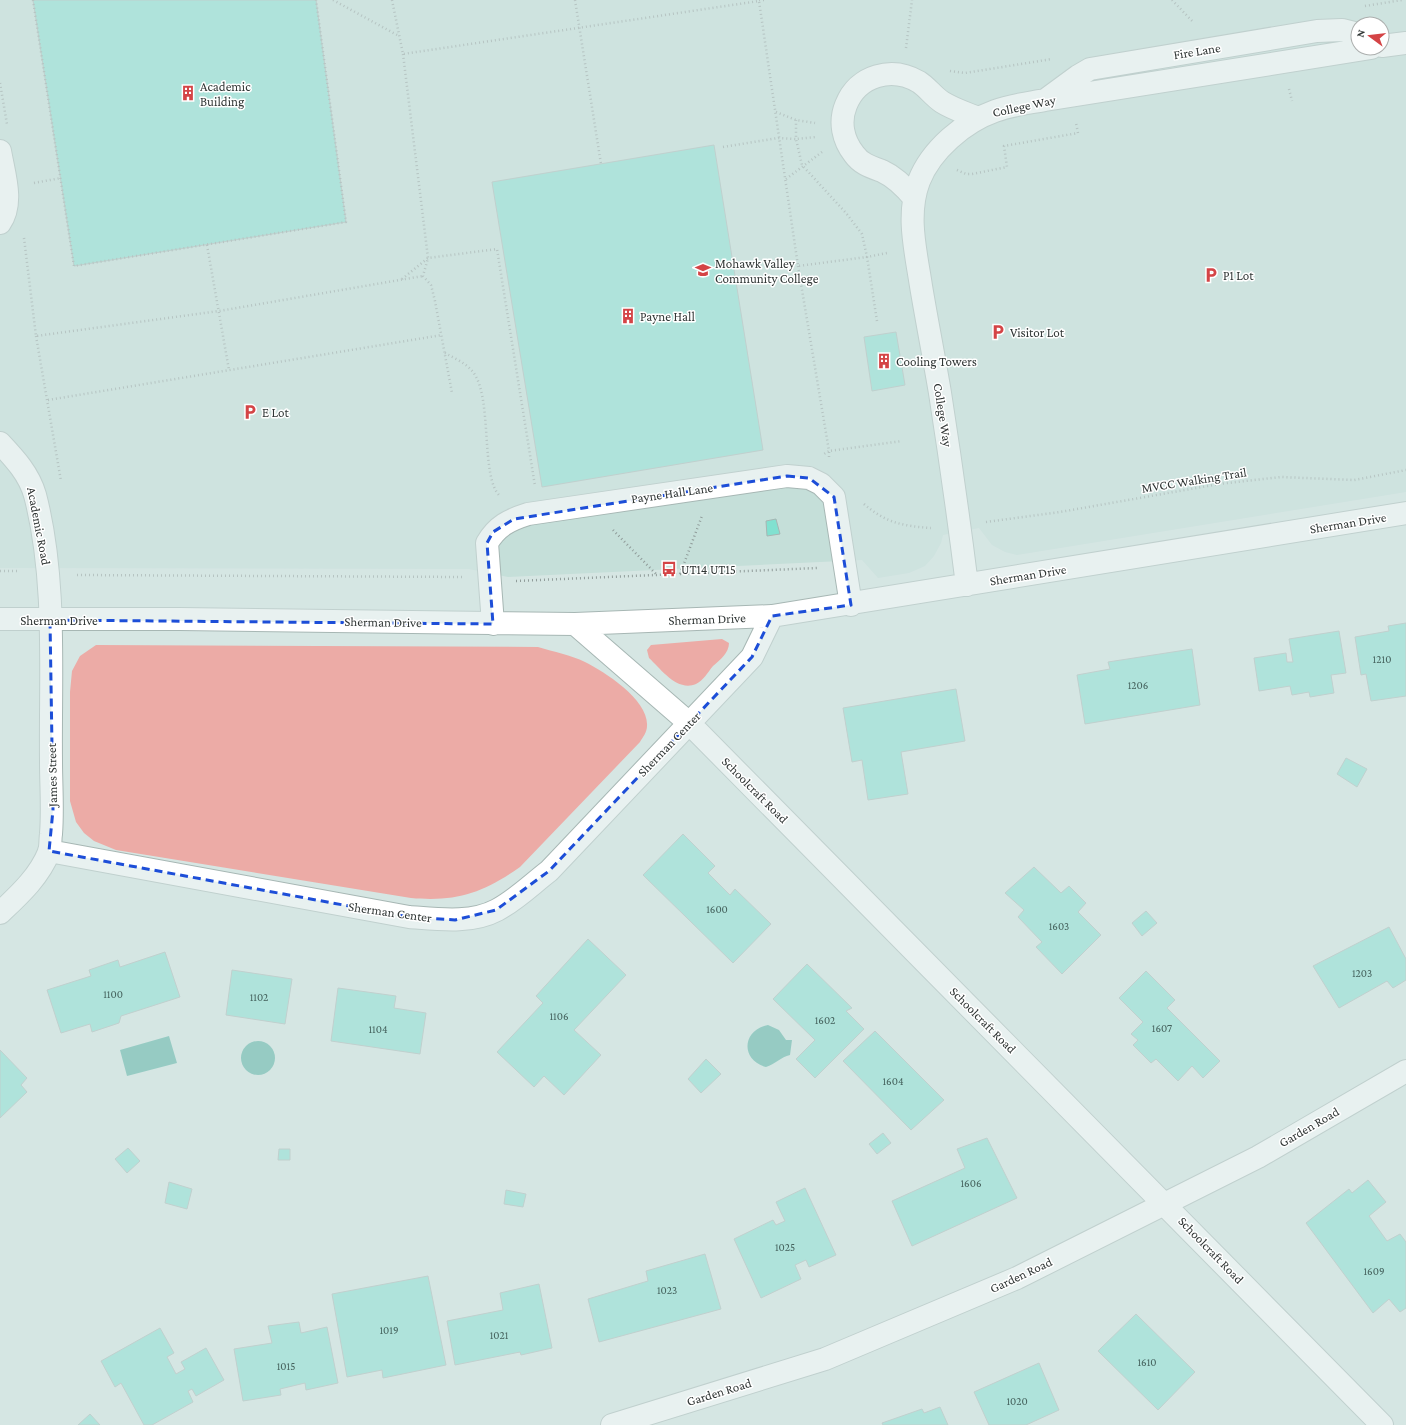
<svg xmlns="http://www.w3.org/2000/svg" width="1406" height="1425" viewBox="0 0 1406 1425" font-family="'Crimson Pro',serif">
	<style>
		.built { fill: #c5dfd9; fill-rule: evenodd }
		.green { fill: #ecaba6 }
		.water { fill: #4bac9c }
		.building { fill: #81e1d0; stroke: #a6b6b3 }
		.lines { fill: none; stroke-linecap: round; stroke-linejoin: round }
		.minor-casing { stroke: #a7b7b4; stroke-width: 24 }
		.path { stroke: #909c9a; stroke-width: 2.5; stroke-dasharray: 1 3; stroke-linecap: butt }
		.minor { stroke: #fff; stroke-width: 22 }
		.marked { fill: none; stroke: #1d4ed8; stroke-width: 3; stroke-dasharray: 8 5; stroke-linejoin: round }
		.labels { text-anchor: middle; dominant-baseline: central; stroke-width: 3; stroke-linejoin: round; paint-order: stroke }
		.number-label { font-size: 11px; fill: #44615c }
		.street-label { font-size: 13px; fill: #303635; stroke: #fff }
		.poi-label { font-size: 13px; fill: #303635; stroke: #fff; text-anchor: start }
	</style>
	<rect width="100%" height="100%" fill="#d6e6e3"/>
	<!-- built -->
	<path class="built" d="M0 0H1406V492L1017 555 1005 552 992 545 979 528 943 535 941 543 934 556 925 566 909 573 878 578 862 560 508 577 469 569 0 568ZM1358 24H1382V48H1358Z"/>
	<!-- green -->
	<path class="green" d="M722 639 729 643C729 653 720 660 713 666 708 672 703 681 696 684 677 692 661 669 649 658L647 650 651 645Z
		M96 645 538 647C554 652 571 655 585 662 605 672 649 700 647 726 647 732 643 737 640 742L520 867C483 893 457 902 411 898L116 850 94 841 84 833 76 822 70 801V692L72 671 80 656Z"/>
	<!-- water -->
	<path class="water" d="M768 1025 779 1030 786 1040H792L790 1055C781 1057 775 1064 766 1067 740 1060 742 1030 768 1025Z
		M169 1036 177 1063 127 1076 120 1050Z
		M241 1058a17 17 0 1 1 34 0a17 17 0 1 1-34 0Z"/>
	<!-- building -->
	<path class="building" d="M33 0H316L346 222 74 266Z
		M714 145 763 450 542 487 492 182Z
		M896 332 905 385 872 391 864 337Z
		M776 519 780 534 767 536 766 521Z
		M1406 623V696L1371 701 1366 674 1361 675 1355 637 1389 631 1388 626Z
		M1339 631 1346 673 1331 675 1334 693 1310 697 1309 692 1292 695 1290 686 1259 691 1254 658 1286 653 1287 662H1293L1289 639Z
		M1192 649 1200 705 1085 724 1077 675 1110 669 1108 662Z
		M956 689 965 741 901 752 908 794 868 800 862 760 852 762 843 708Z
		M1346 758 1367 769 1357 787 1337 774Z
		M683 834 715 866 708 873 730 895 735 889 771 924 733 963 643 875Z
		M1034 867 1061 893 1069 886 1086 903 1078 912 1101 935 1062 974 1036 947 1042 942 1018 917 1024 910 1005 893Z
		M1146 911 1157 923 1142 936 1132 923Z
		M1389 927 1406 959V980L1393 988 1387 981 1339 1008 1313 966Z
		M588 939 626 975 574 1030 601 1055 564 1095 544 1076 534 1087 497 1052 543 1003 536 996Z
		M165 952 180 997 121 1016 119 1023 92 1032 90 1024 61 1033 47 990 91 976 89 970 118 960 120 967Z
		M807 964 852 1008 846 1011 864 1029 815 1078 796 1059 815 1040 773 999Z
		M232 970 292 979 285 1024 226 1015Z
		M1146 971 1175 1000 1167 1008 1220 1061 1203 1078 1192 1066 1178 1081 1156 1059 1151 1063 1133 1045 1138 1040 1131 1034 1143 1022 1119 998Z
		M338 988 396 996 394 1008 426 1013 420 1054 331 1041Z
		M875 1031 944 1100 911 1130 843 1061Z
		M0 1050 27 1078 21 1085 27 1092 0 1118Z
		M706 1059 721 1074 701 1093 688 1079Z
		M883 1133 891 1143 877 1154 869 1144Z
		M987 1138 1017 1198 912 1246 892 1201 965 1168 957 1149Z
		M128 1148 140 1161 127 1173 115 1159Z
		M279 1149H290V1160H278Z
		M1368 1180 1386 1202 1369 1216 1387 1241 1400 1234 1406 1242V1308L1400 1312 1389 1299 1373 1313 1306 1223 1349 1189 1352 1193Z
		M169 1182 192 1189 187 1209 165 1203Z
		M805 1188 836 1255 809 1267 806 1260 795 1265 801 1279 761 1298 734 1239 773 1220 776 1225 785 1221 776 1202Z
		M506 1190 526 1194 523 1207 504 1204Z
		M705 1254 721 1309 599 1342 588 1299 648 1281 646 1271Z
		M428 1276 446 1365 383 1378 382 1370 347 1377 332 1294Z
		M539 1284 552 1348 521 1355 520 1352 455 1365 447 1321 503 1310 500 1293Z
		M1136 1314 1195 1372 1158 1410 1098 1351Z
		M299 1322 301 1333 327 1327 338 1383 306 1390 305 1383 280 1389 281 1395 243 1401 234 1349 272 1343 268 1326Z
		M160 1328 174 1353 167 1357 176 1374 185 1369 181 1362 206 1348 224 1380 196 1396 192 1389 188 1391 193 1402 152 1425H144L121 1383 115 1387 101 1361Z
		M1039 1363 1059 1410 1026 1425H989L974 1392Z
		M940 1407 948 1425H883L882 1423 922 1409 924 1413Z
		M90 1414 100 1425H78Z"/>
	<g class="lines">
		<defs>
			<path id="minor" d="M1382 46 1406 43
				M1048 98 1078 76 1090 69 1317 31 1342 30 1358 34
				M0 151C4 174 14 203 0 223
				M914 198C905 187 895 177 882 171 871 167 861 164 854 154 843 140 839 122 846 105 858 75 892 66 919 82 927 87 933 96 942 102 953 109 966 113 978 118
				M0 443C15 459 29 474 35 495 57 579 50 675 51 761 51 786 53 809 51 834 50 839 51 846 49 852 39 877 19 895 0 913
				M967 585C959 521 950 457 940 393 934 357 927 322 921 286 916 252 906 215 919 181 931 150 964 122 995 111 1011 105 1029 103 1045 100L1371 48
				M0 619H180L575 624 772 616 1406 513
				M493 624 487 543C497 526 509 520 528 514L787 476 809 478 821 484 834 497 851 605
				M575 624 689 723 1382 1425
				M49 851 409 917C437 919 471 924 497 910 516 900 532 884 549 871L752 657 772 616
				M612 1425 825 1359 1017 1278 1258 1157 1406 1071"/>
		</defs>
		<!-- minor casing -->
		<use href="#minor" class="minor-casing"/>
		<!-- path -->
		<path class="path" d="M33 0 74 266 346 222 316 0
			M333 0 399 36
			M392 0 403 54 759 1 798 266 867 257 862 234 846 213 802 165 796 139 816 137
			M575 0 601 164
			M759 0H766
			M1172 0 1194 23
			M1365 6 1402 0
			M906 48 912 0
			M403 54 428 258 423 276 431 285 435 301 452 393
			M950 71 965 73 1052 59
			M0 83 7 124
			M1289 89 1292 101
			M776 112 796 120 815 123
			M723 147 778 138 796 139V120
			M957 170 966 174H972L1007 167 1004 146 1078 133 1076 123
			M786 179 822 152
			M34 183 61 178
			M24 238 36 336 219 311 423 276
			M207 245 229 370
			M798 266 829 451 824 454
			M402 279 428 258 497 249 535 486
			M877 321 867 257 887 253
			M36 336 61 481
			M445 353C454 358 466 363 473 372 493 397 480 478 500 496
			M48 400 442 335
			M829 457V451L902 441
			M864 504C886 523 903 526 931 528
			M986 522 1060 512 1219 484 1281 477 1354 480 1406 470
			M613 530 657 575
			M0 571H20
			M680 574 702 516
			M77 575 463 577
			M516 581 817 568"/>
		<!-- minor -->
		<use href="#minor" class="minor"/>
	</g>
	<!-- marked area -->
	<path d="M0 0H1406V1425H0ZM787 476 809 478 834 497 851 605 772 616 752 657 549 871 496 910 455 920 409 917 49 851 53 810 50 620 493 624 487 543 493 532 514 519Z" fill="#d6e6e3" fill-opacity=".55" fill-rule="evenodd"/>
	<path class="marked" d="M787 476 809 478 834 497 851 605 772 616 752 657 549 871 496 910 455 920 409 917 49 851 53 810 50 620 493 624 487 543 493 532 514 519Z"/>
	<!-- icons -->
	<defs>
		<symbol id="building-bare" viewBox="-9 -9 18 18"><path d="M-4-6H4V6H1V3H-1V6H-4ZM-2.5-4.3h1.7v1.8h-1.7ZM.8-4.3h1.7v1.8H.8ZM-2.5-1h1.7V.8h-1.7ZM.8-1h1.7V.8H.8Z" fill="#d44446" stroke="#fff" stroke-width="2.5" paint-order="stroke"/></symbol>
		<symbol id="university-bare" viewBox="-9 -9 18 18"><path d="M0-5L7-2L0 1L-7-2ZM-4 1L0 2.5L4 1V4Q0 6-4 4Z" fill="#d44446" stroke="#fff" stroke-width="2.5" paint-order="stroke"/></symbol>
		<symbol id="parking-bare" viewBox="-9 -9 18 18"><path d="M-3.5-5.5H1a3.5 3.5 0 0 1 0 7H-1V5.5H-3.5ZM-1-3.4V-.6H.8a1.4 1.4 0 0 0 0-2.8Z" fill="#d44446" stroke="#fff" stroke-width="2.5" paint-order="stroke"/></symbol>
		<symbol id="bus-bare" viewBox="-9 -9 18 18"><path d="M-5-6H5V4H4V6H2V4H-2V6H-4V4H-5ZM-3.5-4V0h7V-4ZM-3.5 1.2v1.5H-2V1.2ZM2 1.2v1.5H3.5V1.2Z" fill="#d44446" stroke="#fff" stroke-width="2.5" paint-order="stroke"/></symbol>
	</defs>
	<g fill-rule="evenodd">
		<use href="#building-bare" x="177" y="82" width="22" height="22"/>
		<use href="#university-bare" x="692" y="259" width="22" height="22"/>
		<use href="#parking-bare" x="1200" y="264" width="22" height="22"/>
		<use href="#building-bare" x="617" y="305" width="22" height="22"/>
		<use href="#parking-bare" x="987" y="321" width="22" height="22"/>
		<use href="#building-bare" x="873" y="350" width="22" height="22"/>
		<use href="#parking-bare" x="239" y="401" width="22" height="22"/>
		<use href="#bus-bare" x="658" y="558" width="22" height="22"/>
	</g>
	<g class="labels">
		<!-- number labels -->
		<g class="number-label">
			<text x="1382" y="659">1210</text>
			<text x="1138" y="685">1206</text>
			<text x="717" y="909">1600</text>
			<text x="1059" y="926">1603</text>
			<text x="1362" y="973">1203</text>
			<text x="113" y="994">1100</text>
			<text x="259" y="997">1102</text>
			<text x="559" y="1016">1106</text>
			<text x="825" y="1020">1602</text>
			<text x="1162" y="1028">1607</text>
			<text x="378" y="1029">1104</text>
			<text x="893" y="1081">1604</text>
			<text x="971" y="1183">1606</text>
			<text x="785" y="1247">1025</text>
			<text x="1374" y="1271">1609</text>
			<text x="667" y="1290">1023</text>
			<text x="389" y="1330">1019</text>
			<text x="499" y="1335">1021</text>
			<text x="1147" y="1362">1610</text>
			<text x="286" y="1366">1015</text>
			<text x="1017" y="1401">1020</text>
		</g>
		<!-- street labels -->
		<g class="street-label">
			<text transform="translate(1197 51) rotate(-9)">Fire Lane</text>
			<text transform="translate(1024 106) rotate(-12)">College Way</text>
			<text transform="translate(943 415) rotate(81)">College Way</text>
			<text transform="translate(1194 480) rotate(-9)">MVCC Walking Trail</text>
			<text transform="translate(672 493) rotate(-8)">Payne Hall Lane</text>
			<text transform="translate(1348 523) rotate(-9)">Sherman Drive</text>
			<text transform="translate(39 526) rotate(79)">Academic Road</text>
			<text transform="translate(1028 575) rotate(-9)">Sherman Drive</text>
			<text transform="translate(707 619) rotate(-2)">Sherman Drive</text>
			<text x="59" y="620">Sherman Drive</text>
			<text transform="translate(383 622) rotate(1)">Sherman Drive</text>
			<text transform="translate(669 744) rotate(-46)">Sherman Center</text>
			<text transform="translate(52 775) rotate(-91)">James Street</text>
			<text transform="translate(755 790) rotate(45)">Schoolcraft Road</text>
			<text transform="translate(390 912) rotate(8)">Sherman Center</text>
			<text transform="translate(983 1020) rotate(45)">Schoolcraft Road</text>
			<text transform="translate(1309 1127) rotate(-30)">Garden Road</text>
			<text transform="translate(1211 1250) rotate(46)">Schoolcraft Road</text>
			<text transform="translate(1021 1275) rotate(-25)">Garden Road</text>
			<text transform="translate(719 1392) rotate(-17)">Garden Road</text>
		</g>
		<!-- poi labels -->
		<g class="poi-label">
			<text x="200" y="86">Academic<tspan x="200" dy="15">Building</tspan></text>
			<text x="715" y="263">Mohawk Valley<tspan x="715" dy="15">Community College</tspan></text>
			<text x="1223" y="275">P1 Lot</text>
			<text x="640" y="316">Payne Hall</text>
			<text x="1010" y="332">Visitor Lot</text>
			<text x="896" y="361">Cooling Towers</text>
			<text x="262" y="412">E Lot</text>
			<text x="681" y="569">UT14 UT15</text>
		</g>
	</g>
	<!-- north arrow -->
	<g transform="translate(1370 36) rotate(285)"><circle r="19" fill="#ffffff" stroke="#acafae"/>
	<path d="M0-3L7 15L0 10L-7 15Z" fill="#d44446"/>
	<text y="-6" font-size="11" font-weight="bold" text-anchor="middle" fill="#303635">N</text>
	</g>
</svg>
